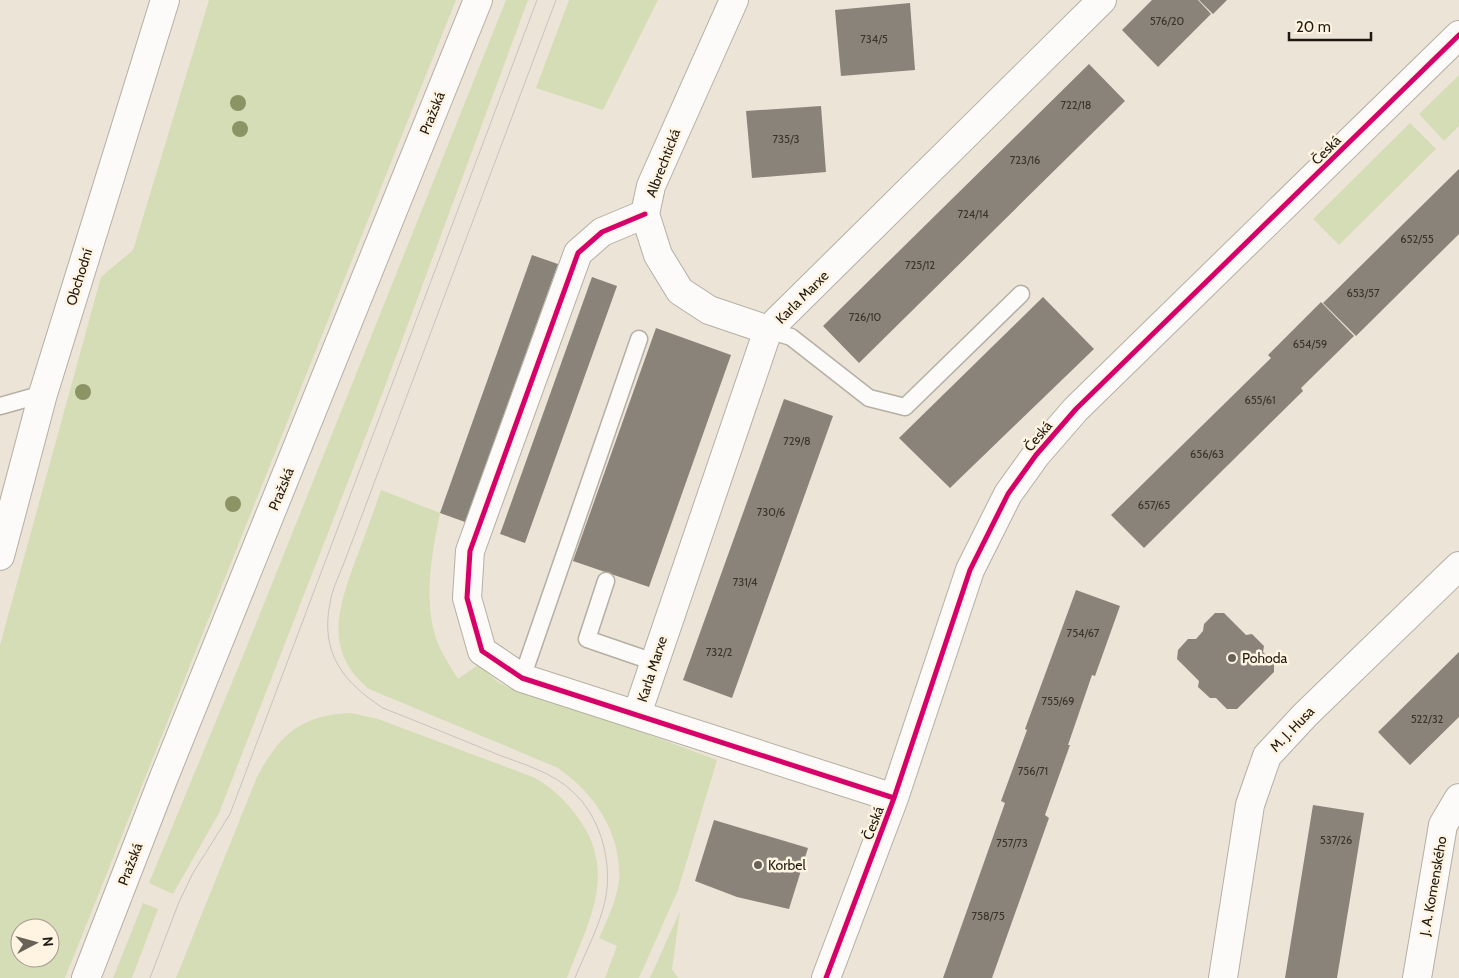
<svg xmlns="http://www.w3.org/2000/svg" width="1459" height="978" viewBox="0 0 1459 978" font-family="Cabin,sans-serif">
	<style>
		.green { fill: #d5ddb7; fill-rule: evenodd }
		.building { fill: #898379 }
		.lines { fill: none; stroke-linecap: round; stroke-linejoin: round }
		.service-casing { stroke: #b5afa4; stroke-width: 19 }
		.minor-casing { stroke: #b5afa4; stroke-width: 30 }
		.primary-casing { stroke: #b5afa4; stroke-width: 30 }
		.service { stroke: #fcfbf9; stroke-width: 16 }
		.minor { stroke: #fcfbf9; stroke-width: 28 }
		.primary { stroke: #fcfbf9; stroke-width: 28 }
		.tram { stroke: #c6c4c0; stroke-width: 1 }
		.cycleway-casing { stroke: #fff3e1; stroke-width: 8 }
		.cycleway { stroke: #d6006c; stroke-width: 5 }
		.tree { fill: #8c9365 }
		.poi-dot { fill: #676156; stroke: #fff3e1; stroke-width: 2 }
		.labels { text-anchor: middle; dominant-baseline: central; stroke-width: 5; stroke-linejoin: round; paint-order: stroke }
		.number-label { font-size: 11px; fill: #3a342b }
		.street-label { font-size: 14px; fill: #1f1a11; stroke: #fff3e1 }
		.poi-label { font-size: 14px; fill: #1f1a11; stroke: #fff3e1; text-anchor: start }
	</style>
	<rect width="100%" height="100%" fill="#ece4d6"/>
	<!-- green -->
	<path class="green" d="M209 0H456L65 978H0V645L101 277 133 250ZM20 928H50V958H20Z
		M506 0H528L384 389 219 813 173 894 149 883 247 646Z
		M569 0H658L603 110 536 88Z
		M1459 75V126L1444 141 1419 114Z
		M1410 123 1436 149 1339 245 1313 219Z
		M381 490 440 513C432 553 423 599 436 638 441 653 450 666 458 679L478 665 498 682 511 689 604 718 717 760 678 890 639 978H605L617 946 599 938C607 920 617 900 619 880 622 833 593 791 556 767L369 689C323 651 338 608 356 559 365 536 373 513 381 490Z
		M351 713 378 719 533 777C550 786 564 799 576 815 619 871 589 920 567 978H176L257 777C280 734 301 715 351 713Z
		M143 903 158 909 132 978H113Z
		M680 911 672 969 678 978H650Z"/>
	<!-- building -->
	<path class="building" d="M1152 0H1198L1211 14 1158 67 1122 30Z
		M1199 0H1227L1213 14Z
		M910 3 915 70 841 76 835 10Z
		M1089 64 1125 101 859 363 823 326Z
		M821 106 826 172 752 178 746 111Z
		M1459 169V234L1356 336 1323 303Z
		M532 255 558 264 465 522 440 513Z
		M592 277 617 286 525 543 500 534Z
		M1043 297 1094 349 950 488 899 438Z
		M1321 302 1354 336 1301 388 1303 391 1144 548 1111 515 1271 358 1268 355Z
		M656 328 731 355 649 587 573 561Z
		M784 399 833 416 732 698 683 680Z
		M1076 590 1120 606 1095 676 1092 675 1068 745H1070L1045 815 1049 818 992 978H943L1005 803 1001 801 1027 730 1025 729Z
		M1215 613H1224L1246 635 1252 634 1264 646 1263 652 1274 663V672L1237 709H1227L1216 698H1210L1198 687 1199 681 1177 659 1178 650 1188 639H1196L1203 631 1204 624Z
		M1459 652V717L1410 765 1378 732Z
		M1313 805 1364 813 1352 887 1337 978H1285Z
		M714 820 808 848 789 909 737 897 695 881Z"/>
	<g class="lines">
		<defs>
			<path id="service" d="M768 330 791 337 869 398 905 407 1021 294
				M0 406 43 394
				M606 581 587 639 654 662
				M522 678 639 339"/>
			<path id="minor" d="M734 0 651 186 645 214 658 255 680 291 709 310 768 330
				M645 214 602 232 578 253 470 551 467 598 482 651 522 678 894 798
				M0 556 43 394 165 0
				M637 714 768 330 1102 0
				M826 978 894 798 970 570 1008 494 1036 455 1076 409 1459 35
				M1223 978 1250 805 1267 756 1305 715 1459 566
				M1417 978 1443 825 1459 798"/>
			<path id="primary" d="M86 978 162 782 478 0"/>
		</defs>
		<!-- service casing -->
		<use href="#service" class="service-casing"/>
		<!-- minor casing -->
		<use href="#minor" class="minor-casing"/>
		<!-- primary casing -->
		<use href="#primary" class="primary-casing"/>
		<!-- service -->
		<use href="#service" class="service"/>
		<!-- minor -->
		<use href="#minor" class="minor"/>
		<!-- primary -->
		<use href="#primary" class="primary"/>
		<!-- tram -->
		<path class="tram" d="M556 0 344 563C339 576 332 589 330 603 320 653 343 682 383 708 421 723 460 739 499 755 523 764 554 773 573 792 599 816 610 854 607 889 604 919 586 950 575 978
			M150 978 179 902 193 873 230 814 537 0"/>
		<defs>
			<path id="cycleway" d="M645 214 602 232 578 253 470 551 467 598 482 651 522 678 894 798
				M826 978 894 798 970 570 1008 494 1036 455 1076 409 1459 35"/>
		</defs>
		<!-- cycleway casing -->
		<use href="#cycleway" class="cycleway-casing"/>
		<!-- cycleway -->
		<use href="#cycleway" class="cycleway"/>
	</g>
	<!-- trees -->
	<g class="tree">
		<circle cx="238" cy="103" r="8"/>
		<circle cx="240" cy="129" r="8"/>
		<circle cx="83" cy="392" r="8"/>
		<circle cx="233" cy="504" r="8"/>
	</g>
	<!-- markers -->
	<g class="poi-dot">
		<circle cx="1232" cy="658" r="5"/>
		<circle cx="758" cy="865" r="5"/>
	</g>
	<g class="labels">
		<!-- number labels -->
		<g class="number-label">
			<text x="1167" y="21">576/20</text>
			<text x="874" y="39">734/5</text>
			<text x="1076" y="105">722/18</text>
			<text x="786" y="139">735/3</text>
			<text x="1025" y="160">723/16</text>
			<text x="973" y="214">724/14</text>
			<text x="1417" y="239">652/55</text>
			<text x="920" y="265">725/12</text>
			<text x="1363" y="293">653/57</text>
			<text x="865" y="317">726/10</text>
			<text x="1310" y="344">654/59</text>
			<text x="1260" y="400">655/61</text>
			<text x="797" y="441">729/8</text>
			<text x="1207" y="454">656/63</text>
			<text x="1154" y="505">657/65</text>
			<text x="771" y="512">730/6</text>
			<text x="745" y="582">731/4</text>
			<text x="1083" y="633">754/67</text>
			<text x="719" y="652">732/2</text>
			<text x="1058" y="701">755/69</text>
			<text x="1427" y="719">522/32</text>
			<text x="1033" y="771">756/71</text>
			<text x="1336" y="840">537/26</text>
			<text x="1012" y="843">757/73</text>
			<text x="988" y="916">758/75</text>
		</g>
		<!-- street labels -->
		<g class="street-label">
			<text transform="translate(432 113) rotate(-68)">Pražská</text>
			<text transform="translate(1326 150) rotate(-45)">Česká</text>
			<text transform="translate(663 163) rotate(-69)">Albrechtická</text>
			<text transform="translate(79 277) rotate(-73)">Obchodní</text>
			<text transform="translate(802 297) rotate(-45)">Karla Marxe</text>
			<text transform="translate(1038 436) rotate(-50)">Česká</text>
			<text transform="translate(281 489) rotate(-68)">Pražská</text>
			<text transform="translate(652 669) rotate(-72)">Karla Marxe</text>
			<text transform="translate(1292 729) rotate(-46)">M. J. Husa</text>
			<text transform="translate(873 823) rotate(-69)">Česká</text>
			<text transform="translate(130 864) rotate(-69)">Pražská</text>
			<text transform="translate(1433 886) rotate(-80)">J. A. Komenského</text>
		</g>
		<!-- poi labels -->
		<g class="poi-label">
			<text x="1242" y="658">Pohoda</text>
			<text x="768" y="865">Korbel</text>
		</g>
	</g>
	<!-- north arrow -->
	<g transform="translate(35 943) rotate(84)"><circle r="24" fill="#fff3e1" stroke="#a59c8e"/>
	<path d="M0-4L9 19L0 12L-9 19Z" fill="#676156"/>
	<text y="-8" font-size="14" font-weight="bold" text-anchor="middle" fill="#1f1a11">N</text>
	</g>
	<!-- scale -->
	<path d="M1289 32v8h82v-8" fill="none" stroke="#1f1a11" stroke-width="2.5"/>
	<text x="1296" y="32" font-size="15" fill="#1f1a11" stroke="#fff3e1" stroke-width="4" paint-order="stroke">20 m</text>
</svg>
